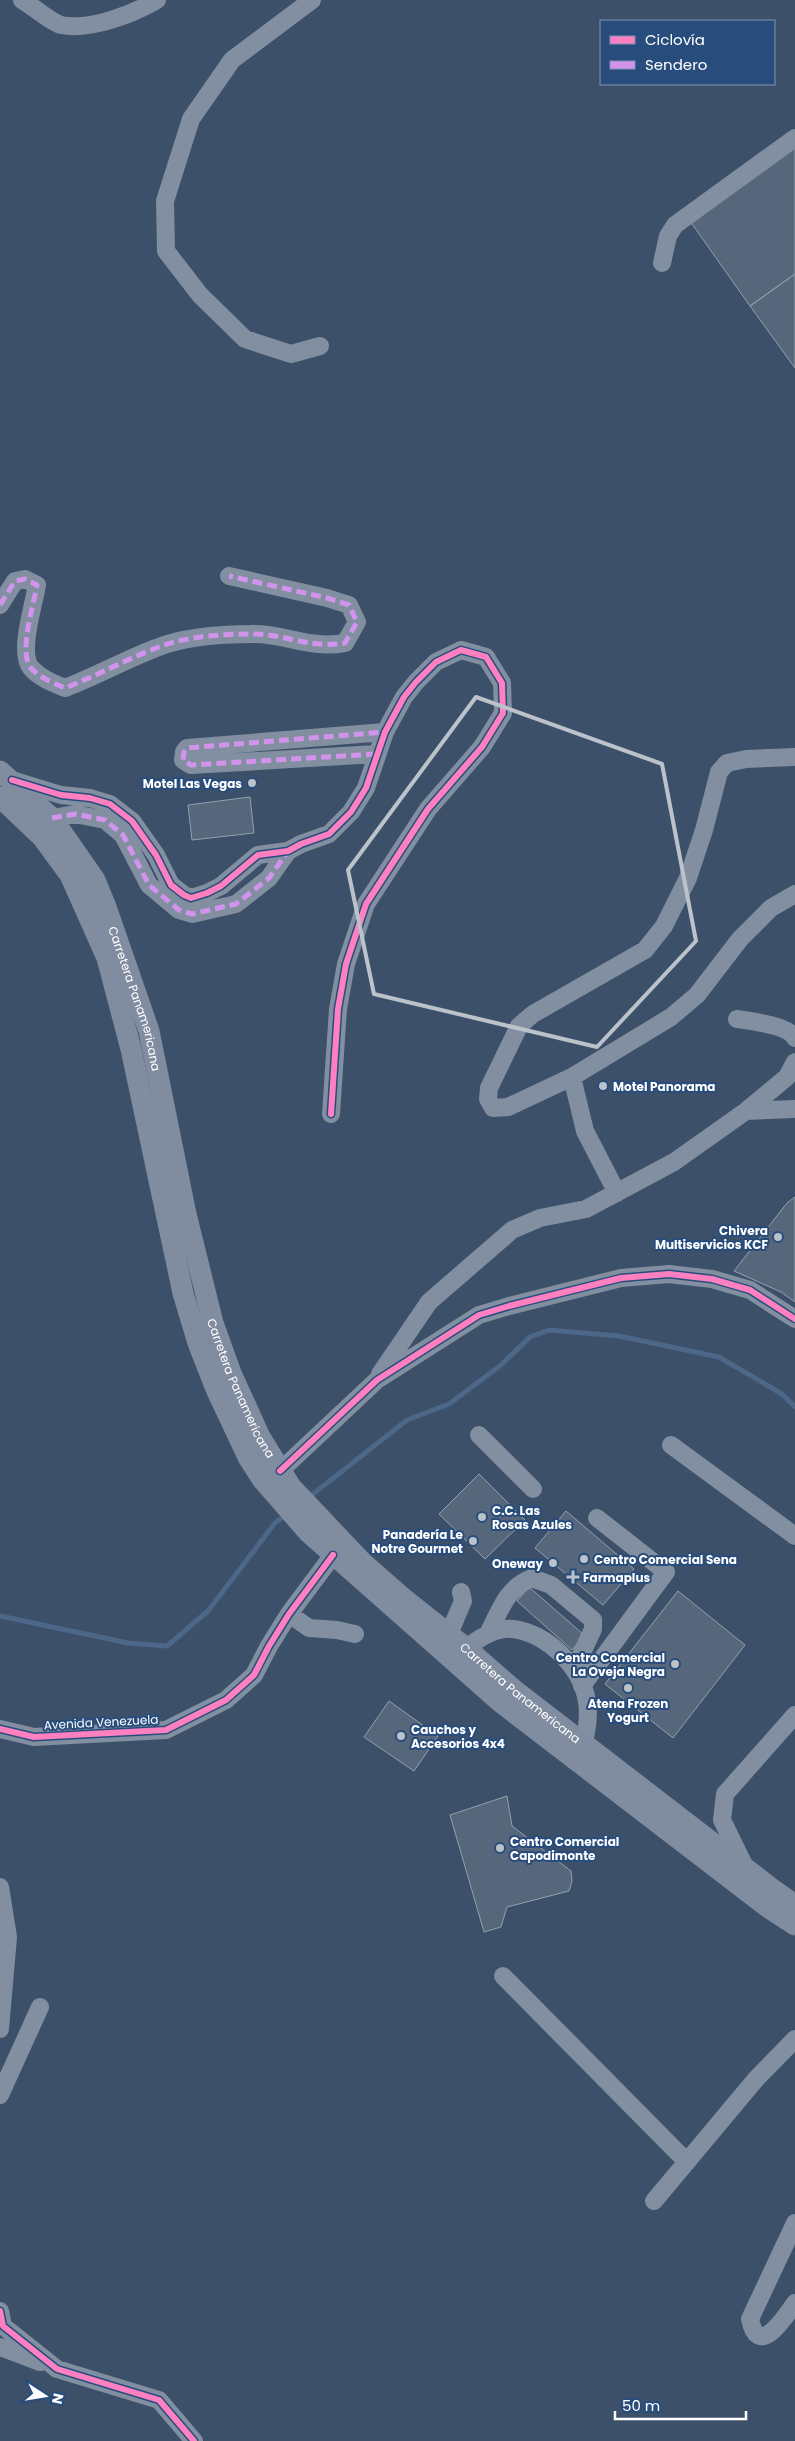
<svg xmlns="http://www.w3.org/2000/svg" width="795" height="2441" viewBox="0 0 795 2441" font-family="Poppins,sans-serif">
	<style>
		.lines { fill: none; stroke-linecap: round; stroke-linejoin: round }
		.stream { stroke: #4c6788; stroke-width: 5 }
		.building { fill: #56677b; stroke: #94a0af }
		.minor { stroke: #818fa0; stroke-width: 18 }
		.major { stroke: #808c9f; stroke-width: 21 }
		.quiet { stroke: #d193ec; stroke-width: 5; stroke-dasharray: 10 5; stroke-linecap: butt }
		.cycleway-casing { stroke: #284d7d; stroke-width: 9 }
		.cycleway { stroke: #ff80c0; stroke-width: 6 }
		.marked { fill: none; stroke: #bbc2ca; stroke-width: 4; stroke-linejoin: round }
		.poi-dot { fill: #bbc2ca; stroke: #284d7d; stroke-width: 2 }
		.labels { text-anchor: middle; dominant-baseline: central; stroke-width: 4; stroke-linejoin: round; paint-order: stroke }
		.poi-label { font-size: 12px; font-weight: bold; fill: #fff; stroke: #284d7d; text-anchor: start }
		.street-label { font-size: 12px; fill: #fff; stroke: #284d7d }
	</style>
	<rect width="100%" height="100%" fill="#3c5069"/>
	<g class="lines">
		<!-- stream -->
		<path class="stream" d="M308 1498 407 1420 449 1404 501 1365 530 1337 549 1330 619 1336 719 1357 782 1394 795 1407
			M0 1616 128 1643 167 1646 208 1611 275 1523 287 1514"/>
	</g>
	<!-- building -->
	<path class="building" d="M795 145V274L750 306 690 221Z
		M795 274V368L750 306Z
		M250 797 254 833 192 840 188 805Z
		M795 1197V1302L781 1292 734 1271 787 1203Z
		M479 1474 525 1520 485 1559 439 1514Z
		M566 1511 634 1569 603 1605 535 1548Z
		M529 1587 584 1635 572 1650 517 1601Z
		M678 1591 745 1645 673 1738 605 1684Z
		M389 1701 438 1736 414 1771 364 1737Z
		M507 1796 512 1826 571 1871 572 1881 569 1891 507 1907 501 1927 484 1932 450 1815Z"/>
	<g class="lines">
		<!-- minor -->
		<path class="minor" d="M22 0C33 6 50 22 61 25 90 31 133 14 157 0
			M312 0 232 60 191 119 165 201 166 251 200 295 245 339 291 354 320 346
			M662 263 668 236 675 225 795 138
			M0 605 15 581 25 579 37 585C34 604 18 653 31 668 40 678 53 683 65 688 96 676 125 660 156 648 185 636 223 634 254 634 286 634 309 649 345 643L357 622 349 605 327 598 229 576
			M376 754 191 765 183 760 184 752 187 748 385 732
			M795 757 746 759 727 763 719 772 704 830 688 878 664 926 645 950 533 1014 519 1026 489 1088 488 1099 493 1108 508 1107 572 1077 671 1017 697 995 740 939 771 908 795 894
			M12 780 61 795 90 798 110 804 132 821 156 855 171 885 184 895 191 898 207 893 221 886 258 855 288 851 301 844 329 834 351 812 366 788 385 732 404 697 416 682 436 662 461 650 486 657 502 683 503 713 482 747 428 809 366 904 346 964 338 1009 331 1114
			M52 818 75 814 105 820 123 835 149 885 179 910 192 914 236 904 269 878 288 851
			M737 1019C751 1021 789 1026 795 1038
			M572 1077 585 1131 617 1193
			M746 1111 795 1109
			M380 1374 429 1302 512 1230 540 1218 586 1209 674 1162 746 1111 787 1077 795 1062
			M479 1435 533 1489
			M671 1445 795 1536
			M280 1471 377 1380 479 1315 509 1306 621 1278 669 1274 712 1279 750 1290 795 1319
			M289 1614 309 1628 337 1630 355 1634
			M449 1634 463 1601 461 1592
			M488 1634C500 1611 506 1588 532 1578L551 1585 593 1620V1629L575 1668
			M457 1657C470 1644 493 1626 513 1629 548 1634 582 1667 587 1702 590 1719 585 1738 581 1755
			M582 1686 666 1572 597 1518
			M0 1729 34 1737 166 1730 226 1700 254 1675 269 1646 289 1614 333 1555
			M746 1869 722 1820 725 1794 795 1715
			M0 1887 8 1937 0 2029
			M503 1976 687 2162
			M0 2095 40 2007
			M654 2201 756 2079 795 2039
			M795 2223 750 2319C758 2360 785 2317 795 2303
			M0 2311 3 2326 57 2369 159 2400 194 2441
			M0 2347 40 2362"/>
		<!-- major -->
		<g class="major">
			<path id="s1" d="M0 771 52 818 95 880 106 907 149 1031 186 1214 213 1323 231 1373 260 1437 291 1487 363 1563 403 1598 466 1648 513 1689 771 1888 795 1905"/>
			<path d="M0 797 43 838 70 875 107 958 131 1049 183 1293 198 1343 216 1389 248 1457 262 1479 309 1533 499 1701 766 1906 795 1925"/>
		</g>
		<!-- quiet -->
		<path class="quiet" d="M0 605 15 581 25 579 37 585C34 604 18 653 31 668 40 678 53 683 65 688 96 676 125 660 156 648 185 636 223 634 254 634 286 634 309 649 345 643L357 622 349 605 327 598 229 576
			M376 754 191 765 183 760 184 752 187 748 385 732
			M52 818 75 814 105 820 123 835 149 885 179 910 192 914 236 904 269 878 288 851"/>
		<defs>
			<path id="cycleway" d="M12 780 61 795 90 798 110 804 132 821 156 855 171 885 184 895 191 898 207 893 221 886 258 855 288 851 301 844 329 834 351 812 366 788 385 732 404 697 416 682 436 662 461 650 486 657 502 683 503 713 482 747 428 809 366 904 346 964 338 1009 331 1114
				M280 1471 377 1380 479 1315 509 1306 621 1278 669 1274 712 1279 750 1290 795 1319
				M0 1729 34 1737 166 1730 226 1700 254 1675 269 1646 289 1614 333 1555
				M0 2311 3 2326 57 2369 159 2400 194 2441"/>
		</defs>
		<!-- cycleway casing -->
		<use href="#cycleway" class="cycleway-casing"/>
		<!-- cycleway -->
		<use href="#cycleway" class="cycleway"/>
	</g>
	<!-- marked area -->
	<path class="marked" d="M476 697 662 764 696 941 597 1047 374 994 348 870Z"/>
	<!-- markers -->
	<g class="poi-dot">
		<circle cx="252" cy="783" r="5"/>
		<circle cx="603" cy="1086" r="5"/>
		<circle cx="778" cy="1237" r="5"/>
		<circle cx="482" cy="1517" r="5"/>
		<circle cx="473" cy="1541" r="5"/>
		<circle cx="584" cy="1559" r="5"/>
		<circle cx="553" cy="1563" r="5"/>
		<path d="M570.5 1569.5h5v5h5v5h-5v5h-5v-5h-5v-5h5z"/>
		<circle cx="675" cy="1664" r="5"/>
		<circle cx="628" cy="1688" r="5"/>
		<circle cx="401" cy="1736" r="5"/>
		<circle cx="500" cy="1848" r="5"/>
	</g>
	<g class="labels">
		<!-- poi labels -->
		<g class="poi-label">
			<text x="242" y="783" text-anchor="end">Motel Las Vegas</text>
			<text x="613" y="1086">Motel Panorama</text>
			<text x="768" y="1230" text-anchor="end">Chivera<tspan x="768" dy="14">Multiservicios KCF</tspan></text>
			<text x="492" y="1510">C.C. Las<tspan x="492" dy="14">Rosas Azules</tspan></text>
			<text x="463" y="1534" text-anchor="end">Panadería Le<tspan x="463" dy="14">Notre Gourmet</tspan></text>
			<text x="594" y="1559">Centro Comercial Sena</text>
			<text x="543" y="1563" text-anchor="end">Oneway</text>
			<text x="583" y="1577">Farmaplus</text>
			<text x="665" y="1657" text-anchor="end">Centro Comercial<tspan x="665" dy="14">La Oveja Negra</tspan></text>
			<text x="628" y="1703" text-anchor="middle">Atena Frozen<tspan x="628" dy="14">Yogurt</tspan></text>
			<text x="411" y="1729">Cauchos y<tspan x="411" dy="14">Accesorios 4x4</tspan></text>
			<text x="510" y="1841">Centro Comercial<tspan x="510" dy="14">Capodimonte</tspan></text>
		</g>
		<!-- street labels -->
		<g class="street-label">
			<text stroke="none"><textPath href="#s1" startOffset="271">Carretera Panamericana</textPath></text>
			<text stroke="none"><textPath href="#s1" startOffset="676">Carretera Panamericana</textPath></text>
			<text stroke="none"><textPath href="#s1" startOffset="1096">Carretera Panamericana</textPath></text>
			<text transform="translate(101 1722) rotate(-3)">Avenida Venezuela</text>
		</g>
	</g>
	<!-- legend -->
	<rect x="600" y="20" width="175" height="65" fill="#284d7d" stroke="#7e94b1"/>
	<rect x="610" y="36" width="25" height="8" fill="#ff80c0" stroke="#7e94b1"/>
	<text x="645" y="45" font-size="15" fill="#ffffff">Ciclovía</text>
	<rect x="610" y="61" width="25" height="8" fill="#d193ec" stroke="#7e94b1"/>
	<text x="645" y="70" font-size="15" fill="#ffffff">Sendero</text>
	<!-- north arrow -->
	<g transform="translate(45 2396) rotate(102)" stroke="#284d7d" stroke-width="4" paint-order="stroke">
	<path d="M0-4L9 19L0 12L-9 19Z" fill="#ffffff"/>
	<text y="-8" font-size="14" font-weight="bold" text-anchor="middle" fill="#ffffff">N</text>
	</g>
	<!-- scale -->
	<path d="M615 2411v8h131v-8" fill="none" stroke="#ffffff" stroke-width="2.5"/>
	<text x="622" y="2411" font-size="15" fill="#ffffff" stroke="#284d7d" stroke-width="4" paint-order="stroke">50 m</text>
</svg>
